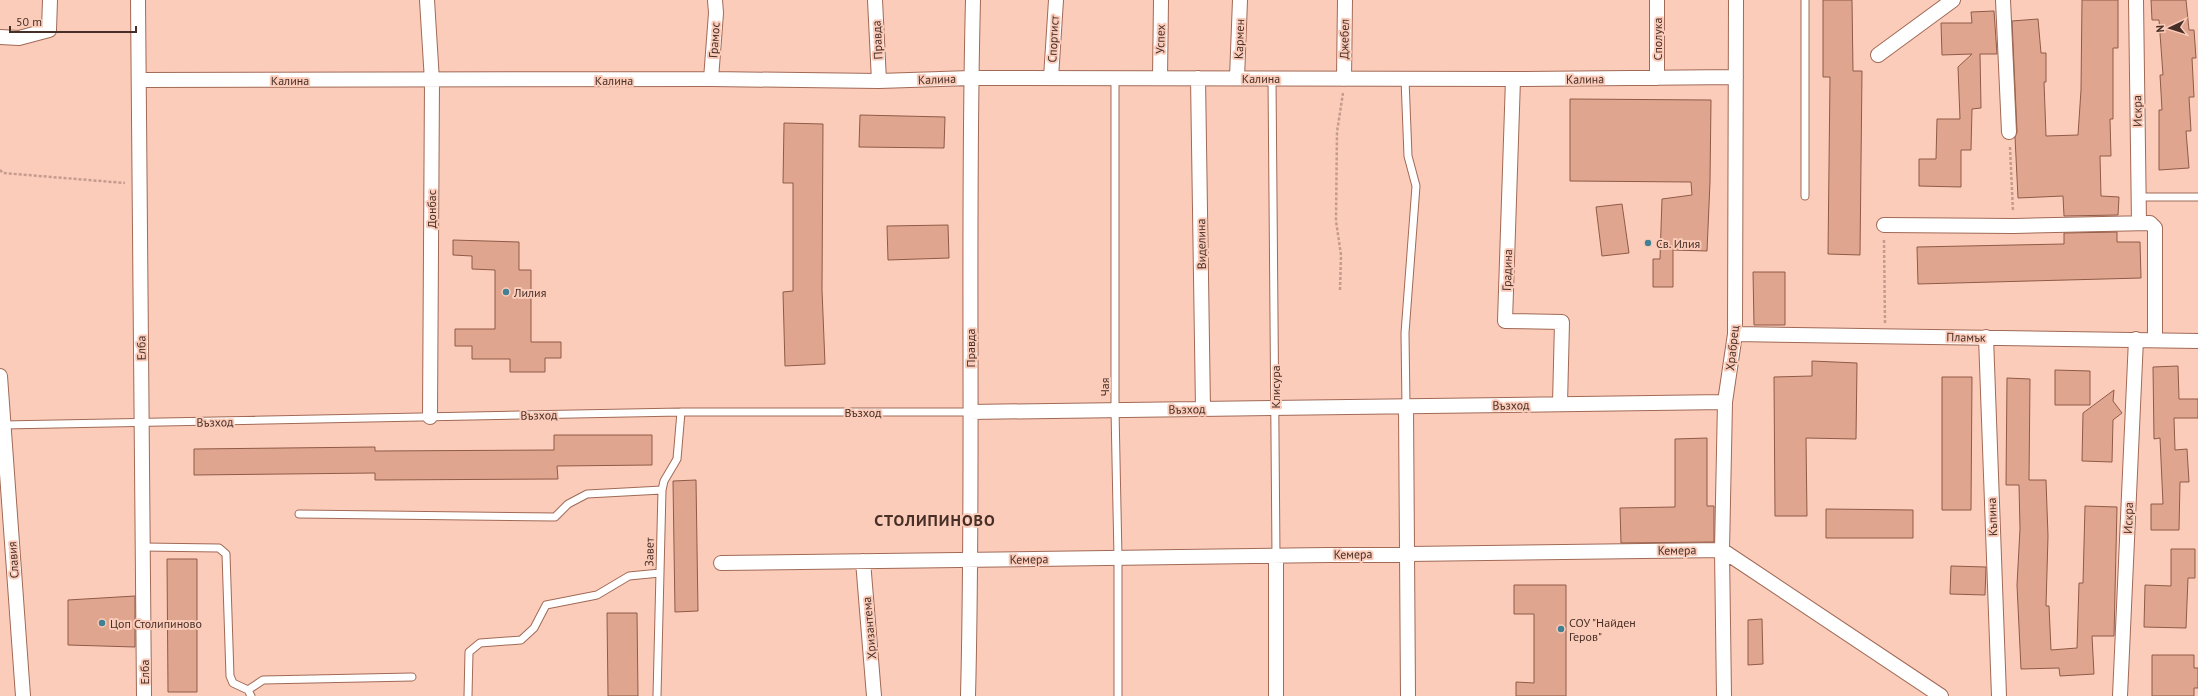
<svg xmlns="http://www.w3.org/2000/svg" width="2198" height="696" viewBox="0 0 2198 696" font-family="'PT Sans',sans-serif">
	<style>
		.building { fill: #dfa58f; stroke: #8f5b47 }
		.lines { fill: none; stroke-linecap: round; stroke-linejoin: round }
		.lane-casing { stroke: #a06a56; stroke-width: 9 }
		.street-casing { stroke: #a06a56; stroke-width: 16 }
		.path { stroke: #c49c8d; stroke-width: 2.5; stroke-dasharray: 3 2; stroke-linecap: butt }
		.lane { stroke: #fff; stroke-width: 7 }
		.street { stroke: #fff; stroke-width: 14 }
		.poi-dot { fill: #418095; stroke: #fcccba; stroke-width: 1.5 }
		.labels { text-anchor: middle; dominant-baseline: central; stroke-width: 4; stroke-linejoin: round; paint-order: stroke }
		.street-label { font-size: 12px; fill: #472f27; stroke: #fcccba }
		.poi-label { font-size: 12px; fill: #472f27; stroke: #fcccba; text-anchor: start }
		.district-label { font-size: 16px; font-weight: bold; letter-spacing: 1px; fill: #472f27; stroke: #fcccba }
	</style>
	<rect width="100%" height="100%" fill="#fcccba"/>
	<!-- building -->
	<path class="building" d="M1823 0H1852L1853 71H1862L1860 255 1828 254 1830 77H1823Z
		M2082 0H2118V48H2113V119H2110L2111 156H2100L2101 196 2119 197 2118 215 2064 216 2063 196 2018 198 2015 137 2017 132 2012 21 2038 19 2041 53H2046V82H2044L2046 136 2078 135 2081 90Z
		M2151 0H2186L2189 30H2194L2196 58H2192L2194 97H2189L2191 131H2186L2189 168 2159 170V110H2162L2160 75H2163L2159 20H2152Z
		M1994 11 1997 54H1980L1981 108 1972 109 1971 150H1961V187L1919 186V159H1936L1937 119H1960L1958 67 1972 54 1942 55 1941 23H1972L1971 12Z
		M1570 99 1711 100 1710 182 1707 251 1673 250V287H1653V259H1660L1662 199 1692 195 1691 182 1570 181Z
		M860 115 945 117 944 148 859 147Z
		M784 123 823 124 822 290 825 364 785 366 783 292 793 291V183H783Z
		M1622 204 1629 253 1602 256 1596 207Z
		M948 225 949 258 888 260 887 226Z
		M2117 232V242H2140L2141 278 1918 284 1917 247 2064 244V233Z
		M453 240 519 242V270H531V342H561V358H545V372H510V359H472V346H455V329H495V270L472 269V256L453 255Z
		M1753 272H1785V325H1754Z
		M1812 361 1857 363 1856 439 1806 438 1807 516H1775L1774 377 1812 376Z
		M2178 366 2179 399H2198V418H2174L2175 450 2187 449 2189 482H2180L2179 530H2151V504H2163L2160 438 2154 439 2153 367Z
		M2055 370 2090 371V405H2055Z
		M1942 377H1972L1971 510H1942Z
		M2007 378 2030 379 2029 480H2046L2048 536 2046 606H2049L2051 650 2077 648 2079 583H2083L2085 506 2117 507 2114 636H2092L2094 674 2060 676 2059 668 2021 669 2017 585 2020 529 2019 485H2006Z
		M2114 390 2113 401 2122 413 2113 420 2112 462 2082 461 2083 413Z
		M554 435H652V465L557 466 558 479 375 480V473L194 475V449L375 447V451L554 450Z
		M1707 438V506H1714V542L1621 543 1620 508 1675 507V439Z
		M696 480 698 611 675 612 673 481Z
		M1826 509 1913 510V538H1826Z
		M2171 549H2195V578H2188L2186 628 2144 627 2145 585 2171 586Z
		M167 559H197V692H168Z
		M1951 566 1986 567 1985 595 1950 594Z
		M1514 585H1566V696H1516V682L1534 683V614H1514Z
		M135 596V647L68 645V600Z
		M607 613H637L638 696H608Z
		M1762 619 1763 664 1748 665V620Z
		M2152 655H2194V668H2198V688H2194V696H2152Z"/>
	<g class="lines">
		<defs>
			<path id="lane" d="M1805 0V196
				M1115 78V410L1118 558V696
				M1272 78 1276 556
				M1405 79 1408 156 1416 186 1405 333 1406 407
				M2138 197H2198
				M3 425 681 412H970
				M299 514 555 517 568 504 587 494 662 490
				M143 547 219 548 226 554 230 676 233 683 248 690 251 696
				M248 690 263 680 412 677
				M468 696 469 652 480 643 521 640 534 628 546 605 597 595 629 576 660 573
				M657 696 662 490 664 481 677 459 681 412"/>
			<path id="street" d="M138 0 144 696
				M427 0 432 81 430 417
				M875 0 879 81
				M1657 0V78
				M2003 0 2009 132
				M2136 0 2139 223
				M0 37 19 38 49 30 50 0
				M1878 55 1953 0
				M1051 78 1056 0
				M1160 78 1161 0
				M1198 78 1203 409
				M1237 78 1240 0
				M711 79 716 13 715 0
				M1344 79 1345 0
				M1513 79 1505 321 1562 322 1560 404
				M139 80 711 79 879 81 971 78 1513 79 1736 77
				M1884 225 2014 226 2150 223 2155 228V340
				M1735 334 2198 341
				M1986 337 1999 696
				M0 376 23 696
				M1406 407 1408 696
				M970 412 1725 402
				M863 561 874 696
				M721 563 1722 550 1941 696
				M968 696C974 464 967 232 973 0
				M1276 696V556
				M1724 696 1722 550 1725 402 1735 334 1736 0
				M2120 696 2136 339"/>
		</defs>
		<!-- lane casing -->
		<use href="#lane" class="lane-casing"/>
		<!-- street casing -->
		<use href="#street" class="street-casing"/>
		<!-- path -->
		<path class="path" d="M2010 147 2013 212
			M0 170 3 173 125 183
			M1884 240 1885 323
			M1340 290 1341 255 1336 221 1337 132 1343 93"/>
		<!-- lane -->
		<use href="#lane" class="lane"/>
		<!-- street -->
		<use href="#street" class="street"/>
	</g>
	<!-- markers -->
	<g class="poi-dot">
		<circle cx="1648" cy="243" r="4"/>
		<circle cx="506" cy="292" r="4"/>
		<circle cx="102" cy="623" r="4"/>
		<circle cx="1561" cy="629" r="4"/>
	</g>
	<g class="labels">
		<!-- street labels -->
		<g class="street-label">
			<text transform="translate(1053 39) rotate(-87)">Спортист</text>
			<text transform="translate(1160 39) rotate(-89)">Успех</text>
			<text transform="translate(1239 39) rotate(-88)">Кармен</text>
			<text transform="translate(1344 39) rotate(-89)">Джебел</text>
			<text transform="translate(1657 39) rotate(-90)">Сполука</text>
			<text transform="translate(714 40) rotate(-86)">Грамос</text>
			<text transform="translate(877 40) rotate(-93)">Правда</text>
			<text x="1261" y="78">Калина</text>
			<text transform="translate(937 79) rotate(-2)">Калина</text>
			<text transform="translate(1585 79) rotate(-1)">Калина</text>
			<text x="290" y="80">Калина</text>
			<text x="614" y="80">Калина</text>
			<text transform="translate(2137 111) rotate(-91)">Искра</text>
			<text transform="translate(431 209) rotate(-90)">Донбас</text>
			<text transform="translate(1201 244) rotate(-91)">Виделина</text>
			<text transform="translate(1507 270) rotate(-88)">Градина</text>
			<text transform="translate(1966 337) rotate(1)">Пламък</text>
			<text transform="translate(141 348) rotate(-91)">Елба</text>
			<text transform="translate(970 348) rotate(-90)">Правда</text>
			<text transform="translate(1732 348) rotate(-84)">Храбрец</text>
			<text transform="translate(1104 387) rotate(-90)">Чая</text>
			<text transform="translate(1275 387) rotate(-90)">Клисура</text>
			<text transform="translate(1511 405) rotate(-1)">Възход</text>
			<text transform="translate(1187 409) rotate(-1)">Възход</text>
			<text x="863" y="412">Възход</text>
			<text transform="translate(539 415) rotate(-1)">Възход</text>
			<text transform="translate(215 422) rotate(-1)">Възход</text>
			<text transform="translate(1992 517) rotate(-92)">Къпина</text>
			<text transform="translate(2128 518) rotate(-88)">Искра</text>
			<text transform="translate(1677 550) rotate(-1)">Кемера</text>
			<text transform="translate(649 552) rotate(-89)">Завет</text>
			<text transform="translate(1353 554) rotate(-1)">Кемера</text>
			<text transform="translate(1029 559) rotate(-1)">Кемера</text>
			<text transform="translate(13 560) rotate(-94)">Славия</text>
			<text transform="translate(869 628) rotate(-95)">Хризантема</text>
			<text transform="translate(144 672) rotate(-90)">Елба</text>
		</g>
		<!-- poi labels -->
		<g class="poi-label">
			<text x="1656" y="243">Св. Илия</text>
			<text x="514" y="292">Лилия</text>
			<text x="1569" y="622">СОУ "Найден<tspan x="1569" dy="14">Геров"</tspan></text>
			<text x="110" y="623">Цоп Столипиново</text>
		</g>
		<!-- district labels -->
		<g class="district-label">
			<text x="935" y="520">СТОЛИПИНОВО</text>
		</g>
	</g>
	<!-- north arrow -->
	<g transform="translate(2170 28) rotate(266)" stroke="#fcccba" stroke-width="3" paint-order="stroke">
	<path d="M0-3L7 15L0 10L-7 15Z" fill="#472f27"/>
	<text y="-6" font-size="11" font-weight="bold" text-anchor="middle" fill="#472f27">N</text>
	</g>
	<!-- scale -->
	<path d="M10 26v6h126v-6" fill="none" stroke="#472f27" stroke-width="2"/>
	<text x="16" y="26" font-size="12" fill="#472f27" stroke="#fcccba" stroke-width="3" paint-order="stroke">50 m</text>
</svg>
